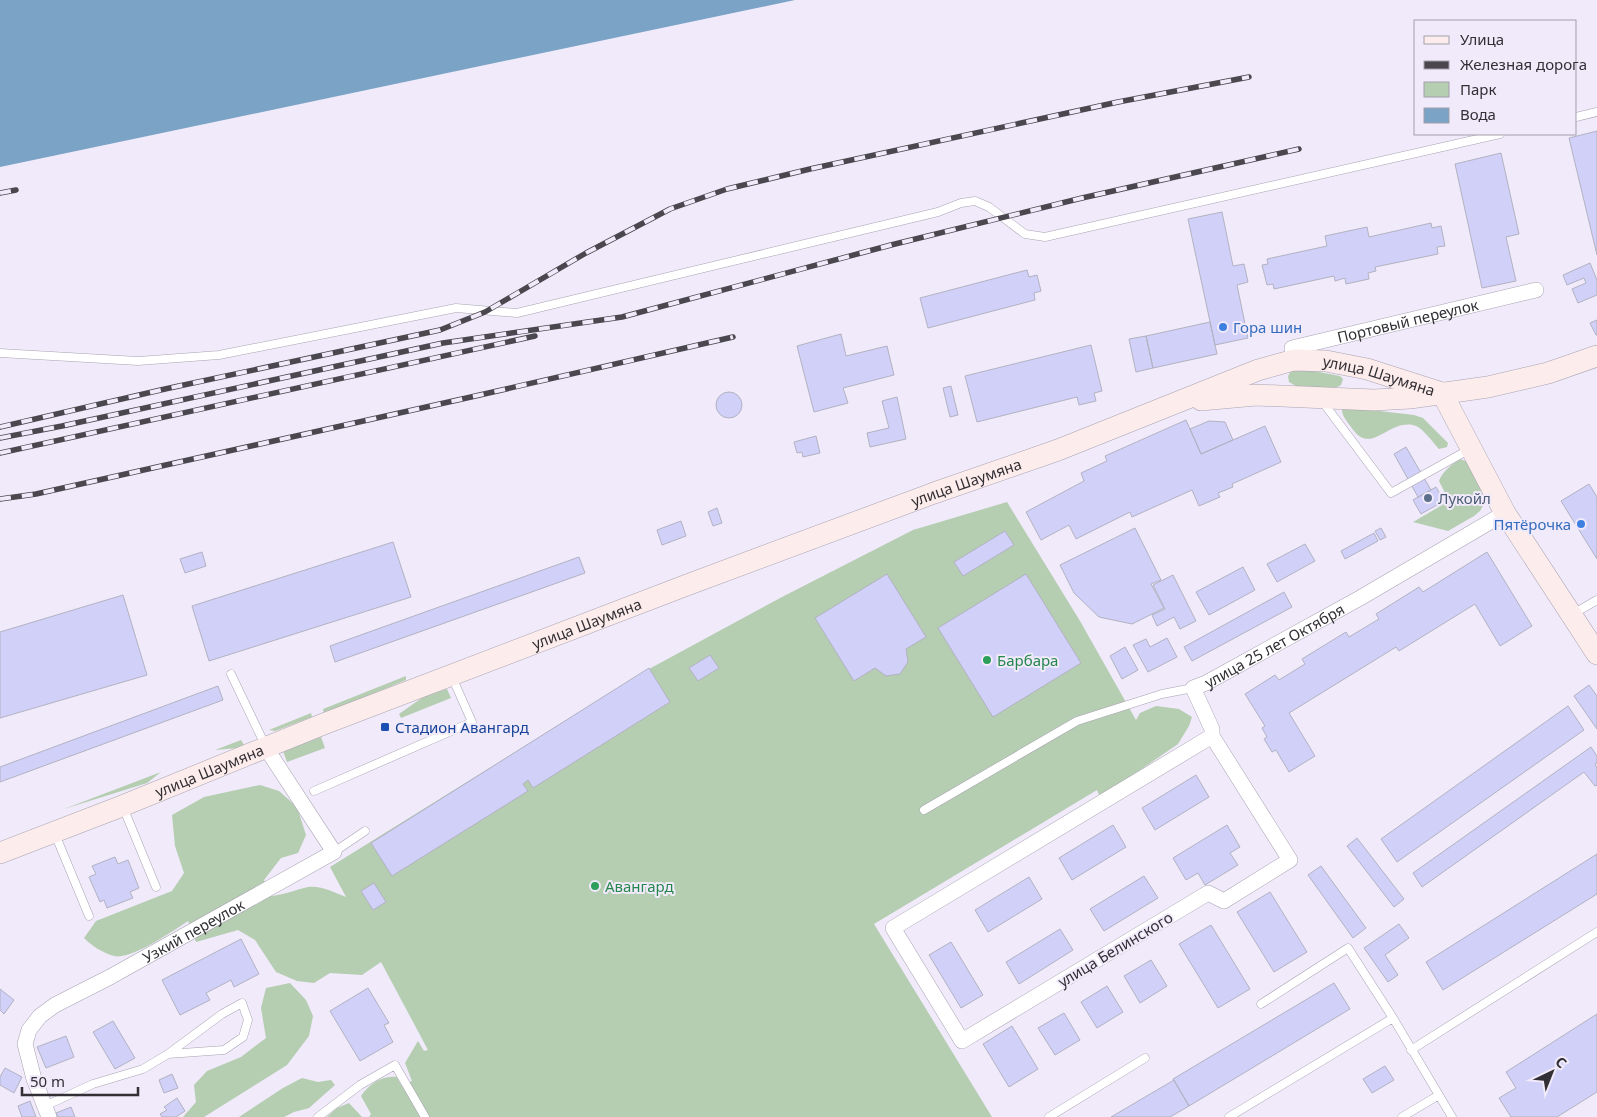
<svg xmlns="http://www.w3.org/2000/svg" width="1597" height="1117" viewBox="0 0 1597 1117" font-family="'Noto Sans',sans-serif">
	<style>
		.green { fill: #b5cdb1 }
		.water { fill: #7aa3c6 }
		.building { fill: #d0d0f8; stroke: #b2b2c2 }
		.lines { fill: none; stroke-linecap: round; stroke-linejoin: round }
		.lane-casing { stroke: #a8a3b2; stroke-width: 9 }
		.street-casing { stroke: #a8a3b2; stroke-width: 16 }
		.secondary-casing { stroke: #a8a3b2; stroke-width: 22 }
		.lane { stroke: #fff; stroke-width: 8 }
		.street { stroke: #fff; stroke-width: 15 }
		.secondary { stroke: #fceceb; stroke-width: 21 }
		.rail-casing { stroke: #4a474e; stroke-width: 5.5 }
		.rail { stroke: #f0eafa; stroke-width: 4; stroke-dasharray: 11; stroke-linecap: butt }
		.shop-dot { fill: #3f7fe0; stroke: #f0eafa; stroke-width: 2 }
		.service-dot { fill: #5c6f8a; stroke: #f0eafa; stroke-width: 2 }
		.leisure-dot { fill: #2e9e5b; stroke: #f0eafa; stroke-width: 2 }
		.transit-dot { fill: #1a4fb4; stroke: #f0eafa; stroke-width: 2 }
		.labels { text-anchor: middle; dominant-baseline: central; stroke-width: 4; stroke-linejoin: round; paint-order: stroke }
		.street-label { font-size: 15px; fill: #322f35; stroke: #f0eafa }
		.shop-label { font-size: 15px; fill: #366cbe; stroke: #f0eafa; text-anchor: start }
		.service-label { font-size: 15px; fill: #4e5e75; stroke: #f0eafa; text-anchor: start }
		.leisure-label { font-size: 15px; fill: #27864d; stroke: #f0eafa; text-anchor: start }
		.transit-label { font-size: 15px; fill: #164399; stroke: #f0eafa; text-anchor: start }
	</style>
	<rect width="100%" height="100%" fill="#f0eafa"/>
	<!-- green -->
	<path class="green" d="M1299 370H1308L1340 376 1343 379 1341 385 1335 388 1296 386 1289 382 1288 376 1291 371Z
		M1345 407 1414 415 1423 418 1448 443 1447 447 1439 449C1432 442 1423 427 1413 425 1387 420 1371 457 1351 427 1347 421 1342 416 1342 410Z
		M1460 459 1468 462 1485 489 1486 500 1480 511 1474 516 1448 531 1413 522 1449 501 1439 481C1442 472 1452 464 1460 459Z
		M1007 502 1080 621 1136 720 1140 713 1156 706 1179 709 1192 717 1189 726 1178 744 1127 779 1099 795 1097 790 874 924 992 1117H369L371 1114 361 1096C369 1084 382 1075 397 1077L401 1085 412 1081 405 1063 418 1041 424 1051 428 1050 381 962 362 975 330 973 314 983 297 981 276 972 255 940 238 930 196 942 188 921C173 931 131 960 114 956 103 953 92 946 84 938L96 921 172 891 184 873 175 846 172 815 204 797 260 785 279 791 297 807 306 835 298 853 281 858 264 880 270 896C285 895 294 890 308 887 320 885 336 893 346 897L330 867 649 669 782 597 913 530Z
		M406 676V680L324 714 323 709Z
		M447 689 451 698 401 718 399 714 426 695Z
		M311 713 312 717 275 731 269 730Z
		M321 737 325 748 287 762 283 751Z
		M241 740 244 745 238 748 215 750Z
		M161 772 147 783 64 809Z
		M290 983 306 1000 313 1016 309 1036 287 1065 204 1117H183L196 1102 194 1085 207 1071 241 1057 266 1038 261 1008 266 988Z
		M302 1078 318 1082 331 1080 335 1085 309 1108 294 1112 284 1117H239L283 1088Z
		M349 1103 362 1117H327L337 1108Z"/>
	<!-- water -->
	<path class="water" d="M0 0H795L0 167Z"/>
	<!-- building -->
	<path class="building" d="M1597 131V255L1569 138Z
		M1501 153 1519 234 1506 237 1516 281 1482 288 1455 164Z
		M1222 212 1233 266 1244 264 1248 282 1237 285 1248 338 1215 345 1188 219Z
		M1431 223 1432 228 1441 226 1445 246 1437 247 1438 254 1375 267 1376 271 1368 273 1369 279 1346 284 1345 278 1335 281 1334 276 1274 289 1273 284 1267 285 1262 265 1268 264 1267 259 1327 246 1325 236 1367 227 1369 237Z
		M1590 263 1597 280V295L1578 303 1572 289 1586 283 1584 278 1567 285 1563 275Z
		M1027 270 1029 277 1037 275 1041 291 1034 293 1035 300 928 328 920 298Z
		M1597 320V335H1596L1590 323Z
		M1210 322 1217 354 1153 368 1146 336Z
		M841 334 846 356 887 346 894 375 843 388 848 403 814 412 797 346Z
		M1146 336 1153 368 1136 372 1129 339Z
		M1091 345 1102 391 1094 393 1096 401 1079 405 1077 397 977 422 965 376Z
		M951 386 958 415 950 417 943 388Z
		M716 405a13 13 0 1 1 26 0a13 13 0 1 1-26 0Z
		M897 397 906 439 870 447 867 433 889 428 882 401Z
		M1186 420 1201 454 1265 426 1281 462 1232 484 1233 487 1218 493 1220 497 1199 506 1192 490 1132 517 1130 512 1076 539 1069 525 1041 540 1026 512 1084 481 1081 473 1107 461 1105 456Z
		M1209 421 1225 422 1233 440 1201 454 1190 429Z
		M816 436 820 453 803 457 802 452 797 453 794 442Z
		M1406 447 1431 490 1418 497 1394 454Z
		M1589 484 1597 497V559L1561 501Z
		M1436 487 1444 501 1421 514 1413 500Z
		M717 508 722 523 713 526 708 512Z
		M681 521 686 536 662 545 657 530Z
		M1135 528 1161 580 1151 584 1164 608 1132 624 1099 617 1074 593 1060 565Z
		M1381 528 1386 537 1380 540 1375 531Z
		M1005 531 1014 545 963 576 954 562Z
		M1374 533 1378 541 1345 559 1341 551Z
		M393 542 411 597 209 661 192 606Z
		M1305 544 1315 561 1277 582 1267 564Z
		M202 552 206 566 185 573 180 559Z
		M1487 552 1532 626 1500 646 1475 604 1399 651 1396 647 1289 713 1315 756 1289 772 1276 750 1272 752 1264 739 1267 737 1262 728 1265 726 1245 694 1275 675 1279 680 1305 664 1302 659 1346 632 1349 637 1379 619 1376 614 1419 587 1423 592Z
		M579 557 585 573 335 662 330 646Z
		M1243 567 1255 590 1209 615 1196 592Z
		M887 574 926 637 906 649 908 662 900 674 886 676 875 668 854 681 815 618Z
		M1026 574 1081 663 993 717 938 628Z
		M1173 575 1196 621 1180 629 1174 617 1157 626 1152 615 1165 609 1153 585Z
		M1284 592 1292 607 1192 661 1184 647Z
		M123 595 147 675 0 718V632Z
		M1167 638 1177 657 1148 672 1133 645 1146 639 1150 647Z
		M1125 647 1138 670 1122 679 1110 656Z
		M710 655 719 668 698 681 689 668Z
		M649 668 670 702 533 788 528 780 523 784 528 791 392 876 371 843Z
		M1589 685 1597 696V729L1574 696Z
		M218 686 223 700 0 782V767Z
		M1568 706 1584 730 1397 862 1381 839Z
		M1591 747 1597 756V763L1595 764 1597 768V785L1595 786 1584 772 1422 887 1413 873Z
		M1196 775 1209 797 1155 830 1142 808Z
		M1113 825 1126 847 1072 880 1059 858Z
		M1227 825 1240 847 1230 853 1238 865 1205 885 1198 873 1186 880 1173 858Z
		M1357 838 1404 899 1394 907 1347 846Z
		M1597 854V894L1443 990 1426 962Z
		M115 857 118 864 128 860 139 888 130 892 133 898 107 908 104 900 100 902 89 877 96 874 92 866Z
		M1321 866 1366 928 1353 938 1308 875Z
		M1144 876 1158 898 1104 931 1090 909Z
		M1029 877 1042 899 988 932 975 910Z
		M374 883 386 902 373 910 361 891Z
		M1270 892 1307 952 1274 972 1237 912Z
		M1399 924 1409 938 1385 955 1398 975 1388 982 1364 948Z
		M1211 925 1250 989 1218 1008 1179 944Z
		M1060 929 1073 950 1019 984 1006 962Z
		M241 939 259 974 234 987 231 980 206 993 210 1000 180 1015 162 980Z
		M951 942 983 995 961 1008 929 955Z
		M1151 960 1167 986 1140 1003 1124 976Z
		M1334 983 1350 1009 1189 1106 1173 1079Z
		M1107 986 1123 1012 1097 1028 1081 1002Z
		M368 988 389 1023 384 1025 393 1042 360 1061 330 1011Z
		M0 989 14 1000 4 1014 0 1010Z
		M1064 1013 1080 1040 1055 1055 1038 1028Z
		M1597 1014V1092L1557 1117H1511L1499 1098 1516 1088 1506 1072Z
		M113 1021 135 1058 115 1069 93 1032Z
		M1012 1026 1038 1069 1009 1087 983 1044Z
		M66 1036 74 1057 46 1068 37 1047Z
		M1385 1066 1394 1080 1372 1093 1363 1079Z
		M5 1068 22 1077 14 1093 0 1085V1077Z
		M172 1074 178 1088 164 1093 159 1080Z
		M1174 1080 1189 1106 1170 1117H1111Z
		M177 1098 185 1111 176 1117H162L160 1114 167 1110 164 1107Z
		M30 1101 36 1117H22L18 1106Z
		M71 1107 75 1117H58L56 1113Z"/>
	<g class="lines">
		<defs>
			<path id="lane" d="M1576 117 1597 112
				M0 353 138 361 219 355 456 308 517 313 938 212 961 203 975 201 989 207 1025 234 1045 237 1500 134
				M1322 401 1391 493 1470 449
				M1573 614 1597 600
				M231 674 266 747
				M314 791 472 722 452 677
				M123 807 156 887
				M924 810 1077 721 1162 694 1193 688
				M55 834 89 916
				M334 852 365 831
				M1261 1004 1348 948 1393 1018
				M1411 1050 1597 932
				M45 1106 93 1084 143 1069 168 1054 222 1014 242 1003 248 1020 243 1037 224 1050 168 1054
				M318 1117 360 1085 395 1065 425 1117
				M1049 1117 1145 1058
				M1229 1117 1393 1018 1452 1117
				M1402 1117 1439 1095"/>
			<g id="street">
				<path id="s1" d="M1294 360 1292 348 1536 290"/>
				<path id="s2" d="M1212 736 1290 860 1224 901 1208 893 962 1041 893 928 1212 736V729L1193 688 1206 683 1360 598 1505 513"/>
				<path id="s3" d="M49 1117 34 1079 25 1044 29 1030 40 1016 55 1005 110 977 334 852 266 748"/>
			</g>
			<g id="secondary">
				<path d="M1442 393 1505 513 1597 654"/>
				<path d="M1201 400 1256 395 1374 400 1410 398 1488 387 1548 373 1597 356"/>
				<path id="s4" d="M0 853 122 806 321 725 687 585 934 493 1058 450 1258 370 1294 360 1326 361 1367 369 1442 393"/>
			</g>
		</defs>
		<!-- lane casing -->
		<use href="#lane" class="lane-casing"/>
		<!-- street casing -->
		<use href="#street" class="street-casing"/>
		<!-- secondary casing -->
		<use href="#secondary" class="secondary-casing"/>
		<!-- lane -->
		<use href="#lane" class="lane"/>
		<!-- street -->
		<use href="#street" class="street"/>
		<!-- secondary -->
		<use href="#secondary" class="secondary"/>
		<defs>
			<path id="rail" d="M0 193 16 190
				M0 427 165 389 440 330 485 312 586 253 670 209 727 189 810 169 1118 102 1249 77
				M0 438 62 426 443 343 622 317 891 245 1082 198 1299 149
				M0 453 535 336
				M0 499 36 494 471 397 733 337"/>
		</defs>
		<!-- rail casing -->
		<use href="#rail" class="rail-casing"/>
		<!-- rail -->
		<use href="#rail" class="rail"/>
	</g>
	<!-- markers -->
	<g class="shop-dot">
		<circle cx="1223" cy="327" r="5"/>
		<circle cx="1581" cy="524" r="5"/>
	</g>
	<circle class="service-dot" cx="1428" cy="498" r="5"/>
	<g class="leisure-dot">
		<circle cx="987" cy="660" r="5"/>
		<circle cx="595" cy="886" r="5"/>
	</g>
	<rect class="transit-dot" x="380" y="722" width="10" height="10" rx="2.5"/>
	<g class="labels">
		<!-- street labels -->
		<g class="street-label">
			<text stroke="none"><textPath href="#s1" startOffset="131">Портовый переулок</textPath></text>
			<text stroke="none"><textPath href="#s4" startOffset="1472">улица Шаумяна</textPath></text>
			<text stroke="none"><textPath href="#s4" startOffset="1035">улица Шаумяна</textPath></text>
			<text stroke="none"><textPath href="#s4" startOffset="630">улица Шаумяна</textPath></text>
			<text stroke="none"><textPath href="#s2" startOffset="1178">улица 25 лет Октября</textPath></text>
			<text stroke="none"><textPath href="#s4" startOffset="225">улица Шаумяна</textPath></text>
			<text stroke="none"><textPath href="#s3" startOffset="285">Узкий переулок</textPath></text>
			<text transform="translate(1115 949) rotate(-31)">улица Белинского</text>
		</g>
		<!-- shop labels -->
		<g class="shop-label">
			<text x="1233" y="327">Гора шин</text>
			<text x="1571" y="524" text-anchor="end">Пятёрочка</text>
		</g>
		<!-- service labels -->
		<g class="service-label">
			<text x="1438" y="498">Лукойл</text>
		</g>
		<!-- leisure labels -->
		<g class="leisure-label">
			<text x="997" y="660">Барбара</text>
			<text x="605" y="886">Авангард</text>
		</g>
		<!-- transit labels -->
		<g class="transit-label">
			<text x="395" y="727">Стадион Авангард</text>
		</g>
	</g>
	<!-- legend -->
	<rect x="1414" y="20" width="162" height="115" fill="#f0eafa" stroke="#a49fab"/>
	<rect x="1424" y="36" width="25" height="8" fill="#fceceb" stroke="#a49fab"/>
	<text x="1460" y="45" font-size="15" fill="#322f35">Улица</text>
	<rect x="1424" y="61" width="25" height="8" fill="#4a474e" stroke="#a49fab"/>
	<text x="1460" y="70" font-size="15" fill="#322f35">Железная дорога</text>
	<rect x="1424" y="82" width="25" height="15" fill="#b5cdb1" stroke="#a49fab"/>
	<text x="1460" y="95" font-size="15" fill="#322f35">Парк</text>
	<rect x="1424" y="108" width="25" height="15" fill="#7aa3c6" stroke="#a49fab"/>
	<text x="1460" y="120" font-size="15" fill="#322f35">Вода</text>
	<!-- north arrow -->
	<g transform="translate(1552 1072) rotate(43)" stroke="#f0eafa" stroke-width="4" paint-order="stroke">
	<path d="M0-4L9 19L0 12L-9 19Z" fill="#322f35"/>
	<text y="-8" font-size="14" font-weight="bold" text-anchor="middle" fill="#322f35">С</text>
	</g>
	<!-- scale -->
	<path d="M22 1087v8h116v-8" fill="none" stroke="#322f35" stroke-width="2.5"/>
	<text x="30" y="1087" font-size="15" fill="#322f35" stroke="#f0eafa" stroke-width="4" paint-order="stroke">50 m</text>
</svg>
